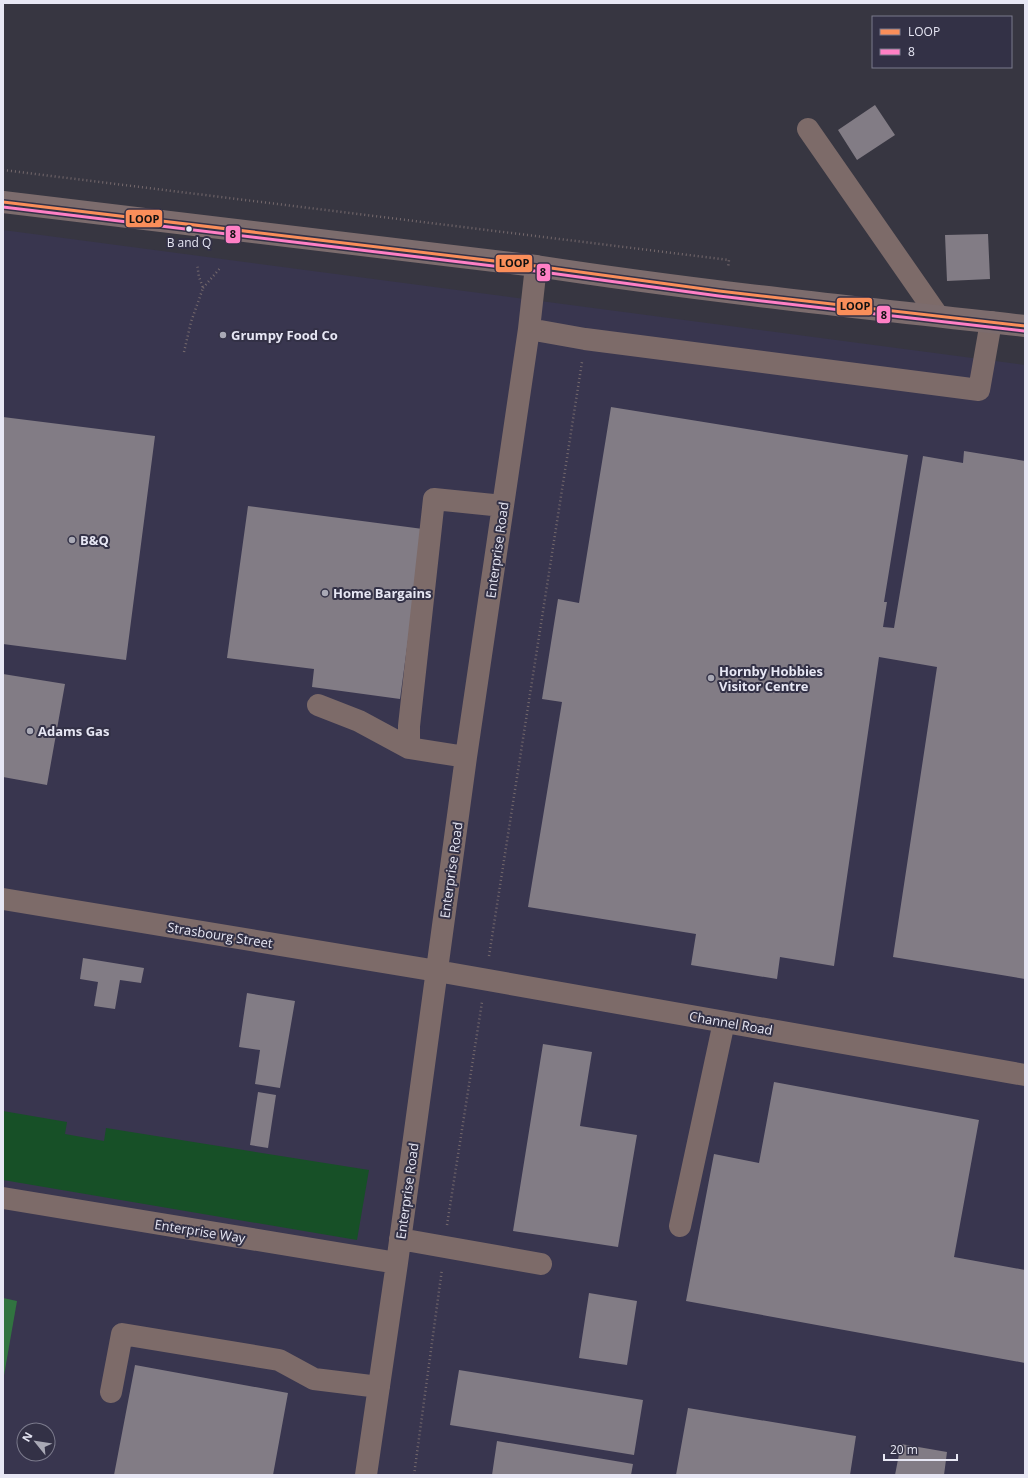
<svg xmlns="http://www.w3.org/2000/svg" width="1028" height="1478" viewBox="0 0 1028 1478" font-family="'Open Sans',sans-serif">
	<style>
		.built { fill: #39364f; fill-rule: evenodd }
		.green { fill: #175027 }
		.forest { fill: #317440 }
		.building { fill: #827c85 }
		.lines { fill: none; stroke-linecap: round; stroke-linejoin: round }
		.path { stroke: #75696c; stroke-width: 2.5; stroke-dasharray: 1 3; stroke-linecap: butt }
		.minor { stroke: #7d6b69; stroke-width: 22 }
		.major { stroke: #7c6c6d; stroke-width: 22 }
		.bus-1-casing { stroke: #333146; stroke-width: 6 }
		.bus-2-casing { stroke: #333146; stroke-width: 6 }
		.bus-1 { stroke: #fa8e5a; stroke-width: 3 }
		.bus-2 { stroke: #ff80c5; stroke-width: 3 }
		.bus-dot { fill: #e7e7f4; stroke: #333146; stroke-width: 1.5 }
		.poi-dot { fill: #a9a9b5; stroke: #333146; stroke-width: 1.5 }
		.labels { text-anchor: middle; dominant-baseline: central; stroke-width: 4; stroke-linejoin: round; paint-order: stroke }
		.bus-label { font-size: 12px; fill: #e7e7f4; stroke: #333146 }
		.poi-label { font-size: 13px; font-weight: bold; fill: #e7e7f4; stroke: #333146; text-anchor: start }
		.street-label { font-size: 13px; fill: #e7e7f4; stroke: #333146 }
		.line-badge { stroke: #333146; stroke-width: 1.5 }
		.pale-badge-label { font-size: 11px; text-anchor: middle; font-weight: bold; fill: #111 }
	</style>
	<rect width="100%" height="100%" fill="#373641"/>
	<!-- built -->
	<path class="built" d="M3 230 1025 365V1475H3ZM24 1430H48V1454H24Z"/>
	<!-- green -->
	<path class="green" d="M3 1111 67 1122 65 1134 104 1141 106 1128 369 1170 357 1240 3 1180Z"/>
	<!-- forest -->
	<path class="forest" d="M3 1298 17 1301 3 1381Z"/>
	<!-- building -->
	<path class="building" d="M875 105 895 135 857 160 838 130Z
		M988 234 990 279 947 281 945 235Z
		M611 407 908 455 884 602H887L883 627 894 628 923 456 963 463 964 451 1025 461V979L893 957 937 667 879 657 834 966 780 957 777 979 691 965 696 934 528 907 562 702 542 699 558 599 579 603Z
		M3 417 155 436 126 660 3 644Z
		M248 506 423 529 400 699 312 687 314 669 227 658Z
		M3 674 65 684 47 785 3 777Z
		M83 958 144 968 141 983 120 980 115 1009 94 1006 98 982 80 979Z
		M247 993 295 1001 280 1088 255 1084 260 1050 239 1047Z
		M543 1044 592 1052 580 1126 637 1135 618 1247 513 1231Z
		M774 1082 979 1120 954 1257 1025 1270V1363L686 1301 714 1154 759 1163Z
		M258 1092 276 1095 268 1148 250 1145Z
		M589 1293 637 1301 627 1365 579 1358Z
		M135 1365 288 1393 273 1475H114Z
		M459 1370 643 1400 634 1455 450 1425Z
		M688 1408 856 1436 850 1475H676Z
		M497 1441 633 1464 631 1475H492Z
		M901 1444 947 1452 944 1475H895Z"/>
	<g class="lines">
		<!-- path -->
		<path class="path" d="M3 170 729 260 728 268
			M203 288 221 267
			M184 352 191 322 203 288 199 277 197 264
			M489 956 582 362
			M447 1225 482 1002
			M414 1475 442 1269"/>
		<!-- minor -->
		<path class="minor" d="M808 129 938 316
			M529 329 585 339 979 390 991 322
			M318 705 359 721 409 748 466 757
			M409 748V726L434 499 503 506
			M3 899 437 971 1025 1075
			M3 1198 397 1263
			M680 1226 724 1022
			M400 1239 541 1264
			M111 1392 122 1334 279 1360 314 1379 379 1387
			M366 1475 397 1263 466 757 529 329 536 266"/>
		<!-- major -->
		<path class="major" d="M3 202 536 266C699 291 862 308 1025 326"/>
		<defs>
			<path id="bus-1" d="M3 202 536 266 719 291 1025 326"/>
			<path id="bus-2" d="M3 207 535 271 719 296 1024 331"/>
		</defs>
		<!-- bus-1 casing -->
		<use href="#bus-1" class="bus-1-casing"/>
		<!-- bus-2 casing -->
		<use href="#bus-2" class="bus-2-casing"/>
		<!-- bus-1 -->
		<use href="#bus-1" class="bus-1"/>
		<!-- bus-2 -->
		<use href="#bus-2" class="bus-2"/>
	</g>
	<!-- markers -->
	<circle class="bus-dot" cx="189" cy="229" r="3.5"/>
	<g class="poi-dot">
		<circle cx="223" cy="335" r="4"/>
		<circle cx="72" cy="540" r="4"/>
		<circle cx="325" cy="593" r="4"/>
		<circle cx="711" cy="678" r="4"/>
		<circle cx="30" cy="731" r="4"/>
	</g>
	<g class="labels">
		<!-- bus labels -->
		<g class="bus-label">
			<text x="189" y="242">B and Q</text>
		</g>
		<!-- poi labels -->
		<g class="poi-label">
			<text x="231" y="335">Grumpy Food Co</text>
			<text x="80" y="540">B&amp;Q</text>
			<text x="333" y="593">Home Bargains</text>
			<text x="719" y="671">Hornby Hobbies<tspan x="719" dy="15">Visitor Centre</tspan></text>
			<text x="38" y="731">Adams Gas</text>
		</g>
		<!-- street labels -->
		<g class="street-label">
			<text transform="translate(497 550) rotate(-82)">Enterprise Road</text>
			<text transform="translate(451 870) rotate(-82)">Enterprise Road</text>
			<text transform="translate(220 935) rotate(9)">Strasbourg Street</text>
			<text transform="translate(731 1023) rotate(10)">Channel Road</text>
			<text transform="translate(407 1191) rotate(-82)">Enterprise Road</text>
			<text transform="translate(200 1231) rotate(9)">Enterprise Way</text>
		</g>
	</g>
	<g class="line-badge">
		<rect x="125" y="209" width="38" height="19" rx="4" fill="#fa8e5a"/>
		<rect x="225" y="225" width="16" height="19" rx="4" fill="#ff80c5"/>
		<rect x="495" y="254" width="38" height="19" rx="4" fill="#fa8e5a"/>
		<rect x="536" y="263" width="15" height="19" rx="4" fill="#ff80c5"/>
		<rect x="836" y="297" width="37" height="19" rx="4" fill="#fa8e5a"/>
		<rect x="876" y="305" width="15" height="19" rx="4" fill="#ff80c5"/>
	</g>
	<g class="pale-badge-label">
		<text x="144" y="223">LOOP</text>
		<text x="233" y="238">8</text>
		<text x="514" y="267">LOOP</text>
		<text x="543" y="276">8</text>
		<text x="855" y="310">LOOP</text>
		<text x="884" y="319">8</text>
	</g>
	<!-- border -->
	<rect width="1028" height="1478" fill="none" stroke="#e7e7f4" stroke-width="8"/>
	<!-- legend -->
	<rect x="872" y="16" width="140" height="52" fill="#333146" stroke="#7b7a8c"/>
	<rect x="880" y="29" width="20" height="6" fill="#fa8e5a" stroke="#7b7a8c"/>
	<text x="908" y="36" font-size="12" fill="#e7e7f4">LOOP</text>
	<rect x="880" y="49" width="20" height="6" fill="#ff80c5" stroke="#7b7a8c"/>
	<text x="908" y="56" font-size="12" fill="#e7e7f4">8</text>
	<!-- north arrow -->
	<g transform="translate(36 1442) rotate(300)"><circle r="19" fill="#333146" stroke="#7b7a8c"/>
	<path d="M0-3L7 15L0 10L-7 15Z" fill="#a9a9b5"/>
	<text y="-6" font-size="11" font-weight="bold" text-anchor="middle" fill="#e7e7f4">N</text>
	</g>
	<!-- scale -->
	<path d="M884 1454v6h73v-6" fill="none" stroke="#e7e7f4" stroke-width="2"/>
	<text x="890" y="1454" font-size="12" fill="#e7e7f4" stroke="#333146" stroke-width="3" paint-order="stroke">20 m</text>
</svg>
